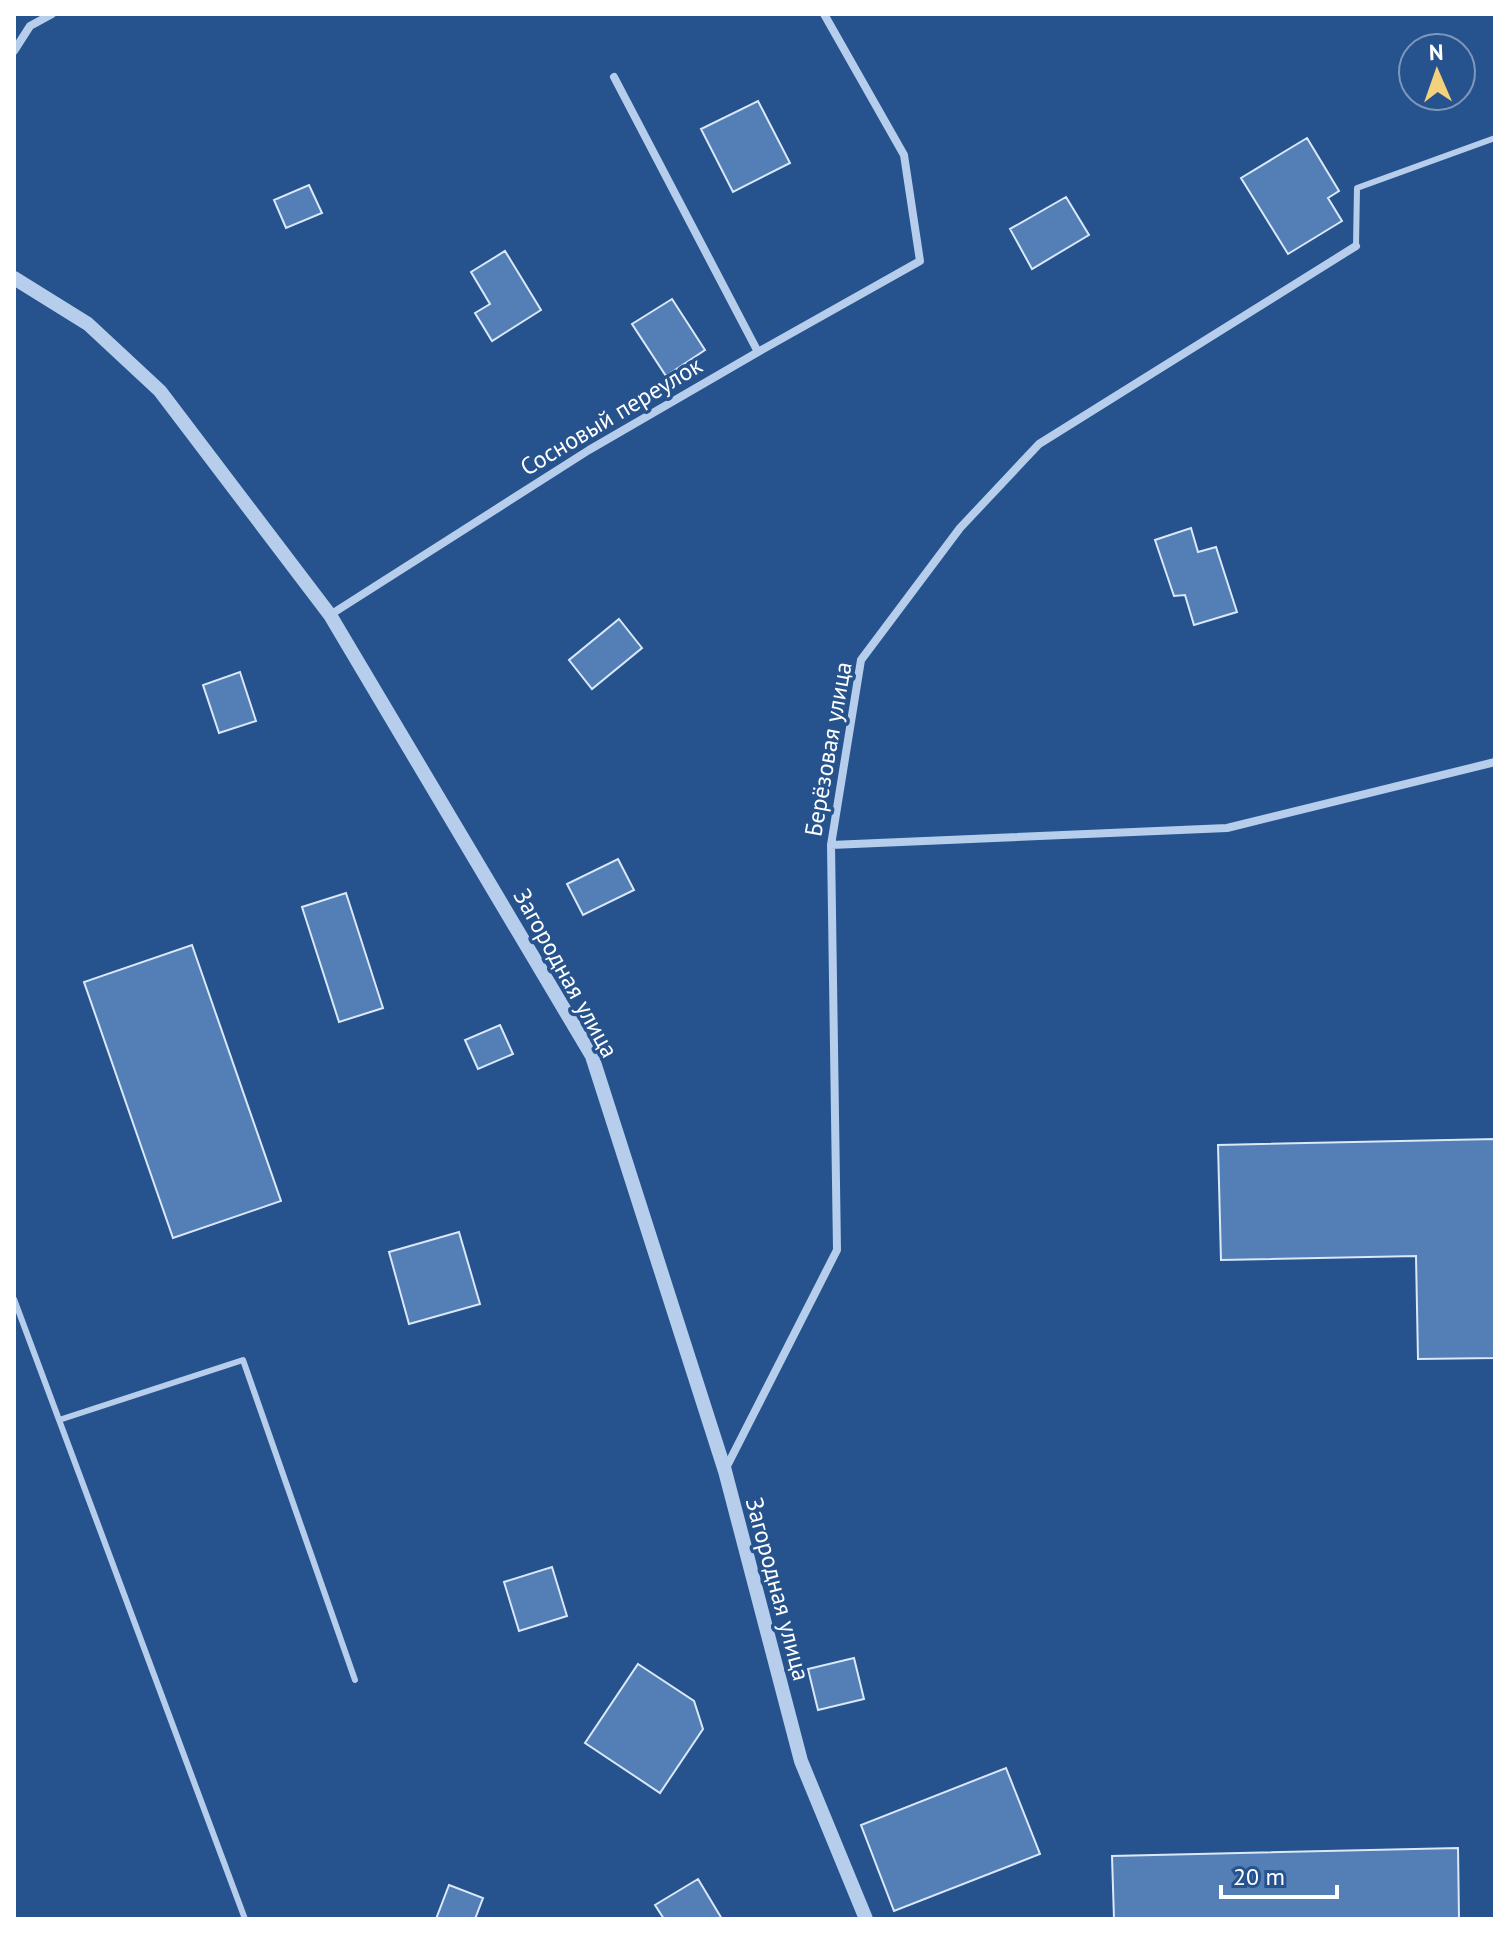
<svg xmlns="http://www.w3.org/2000/svg" width="1509" height="1933" viewBox="0 0 1509 1933" font-family="'PT Sans',sans-serif">
	<style>
		.building { fill: #537fb6; stroke: #dae8f8; stroke-width: 2 }
		.lines { fill: none; stroke-linecap: round; stroke-linejoin: round }
		.service { stroke: #b6ceeb; stroke-width: 6 }
		.minor { stroke: #b6ceeb; stroke-width: 8 }
		.tertiary { stroke: #b6ceeb; stroke-width: 14 }
		.labels { text-anchor: middle; dominant-baseline: central; stroke-width: 7; stroke-linejoin: round; paint-order: stroke }
		.street-label { font-size: 24px; fill: #fff; stroke: #26538d }
	</style>
	<rect width="100%" height="100%" fill="#26538d"/>
	<!-- building -->
	<path class="building" d="M758 101 790 163 733 192 701 129Z
		M1307 138 1339 191 1328 198 1342 221 1288 254 1241 178Z
		M309 185 322 213 286 228 274 200Z
		M1066 197 1089 235 1032 269 1010 229Z
		M505 251 541 310 492 341 475 313 490 304 471 272Z
		M672 299 705 350 666 376 632 324Z
		M1191 528 1198 552 1216 547 1237 612 1194 625 1185 595 1174 596 1155 540Z
		M619 619 642 648 592 689 569 660Z
		M240 672 256 721 219 733 203 685Z
		M618 859 634 890 583 915 567 884Z
		M346 893 383 1008 339 1022 302 907Z
		M192 945 281 1201 173 1238 84 982Z
		M500 1025 513 1054 478 1069 465 1040Z
		M1495 1139V1358L1418 1359 1416 1256 1221 1260 1218 1145Z
		M459 1232 480 1304 409 1324 389 1252Z
		M552 1567 567 1616 519 1631 504 1582Z
		M854 1658 864 1699 818 1710 808 1669Z
		M638 1664 694 1701 703 1729 660 1793 585 1743Z
		M1006 1768 1040 1854 894 1911 861 1825Z
		M1458 1848 1459 1919H1114L1112 1856Z
		M698 1879 722 1919H664L655 1905Z
		M449 1885 483 1898 475 1919H436Z"/>
	<g class="lines">
		<!-- service -->
		<path class="service" d="M1356 246 1357 188 1495 138
			M14 1299 245 1919
			M59 1420 243 1360 355 1680"/>
		<!-- minor -->
		<path class="minor" d="M14 51 30 26 52 14
			M614 77 758 352
			M330 615 589 450 758 352 920 261 904 155 824 14
			M831 845 1227 828 1495 762
			M725 1470 837 1250 831 845 861 660 960 528 1039 444 1356 246"/>
		<!-- tertiary -->
		<path class="tertiary" d="M14 278 88 324 160 391 330 615 592 1056 725 1471 801 1761 866 1919"/>
	</g>
	<g class="labels">
		<!-- street labels -->
		<g class="street-label">
			<text transform="translate(611 416) rotate(-31)">Сосновый переулок</text>
			<text transform="translate(828 749) rotate(-80)">Берёзовая улица</text>
			<text transform="translate(566 973) rotate(61)">Загородная улица</text>
			<text transform="translate(778 1589) rotate(75)">Загородная улица</text>
		</g>
	</g>
	<!-- border -->
	<rect width="1509" height="1933" fill="none" stroke="#ffffff" stroke-width="32"/>
	<!-- north arrow -->
	<g transform="translate(1437 72) rotate(358)"><circle r="38" fill="#26538d" stroke="#7d98bb" stroke-width="2"/>
	<path d="M0-6L14 30L0 20L-14 30Z" fill="#f4d17b"/>
	<text y="-12" font-size="22" font-weight="bold" text-anchor="middle" fill="#ffffff">N</text>
	</g>
	<!-- scale -->
	<path d="M1221 1885v12h116v-12" fill="none" stroke="#ffffff" stroke-width="4"/>
	<text x="1233" y="1885" font-size="24" fill="#ffffff" stroke="#26538d" stroke-width="6" paint-order="stroke">20 m</text>
</svg>
